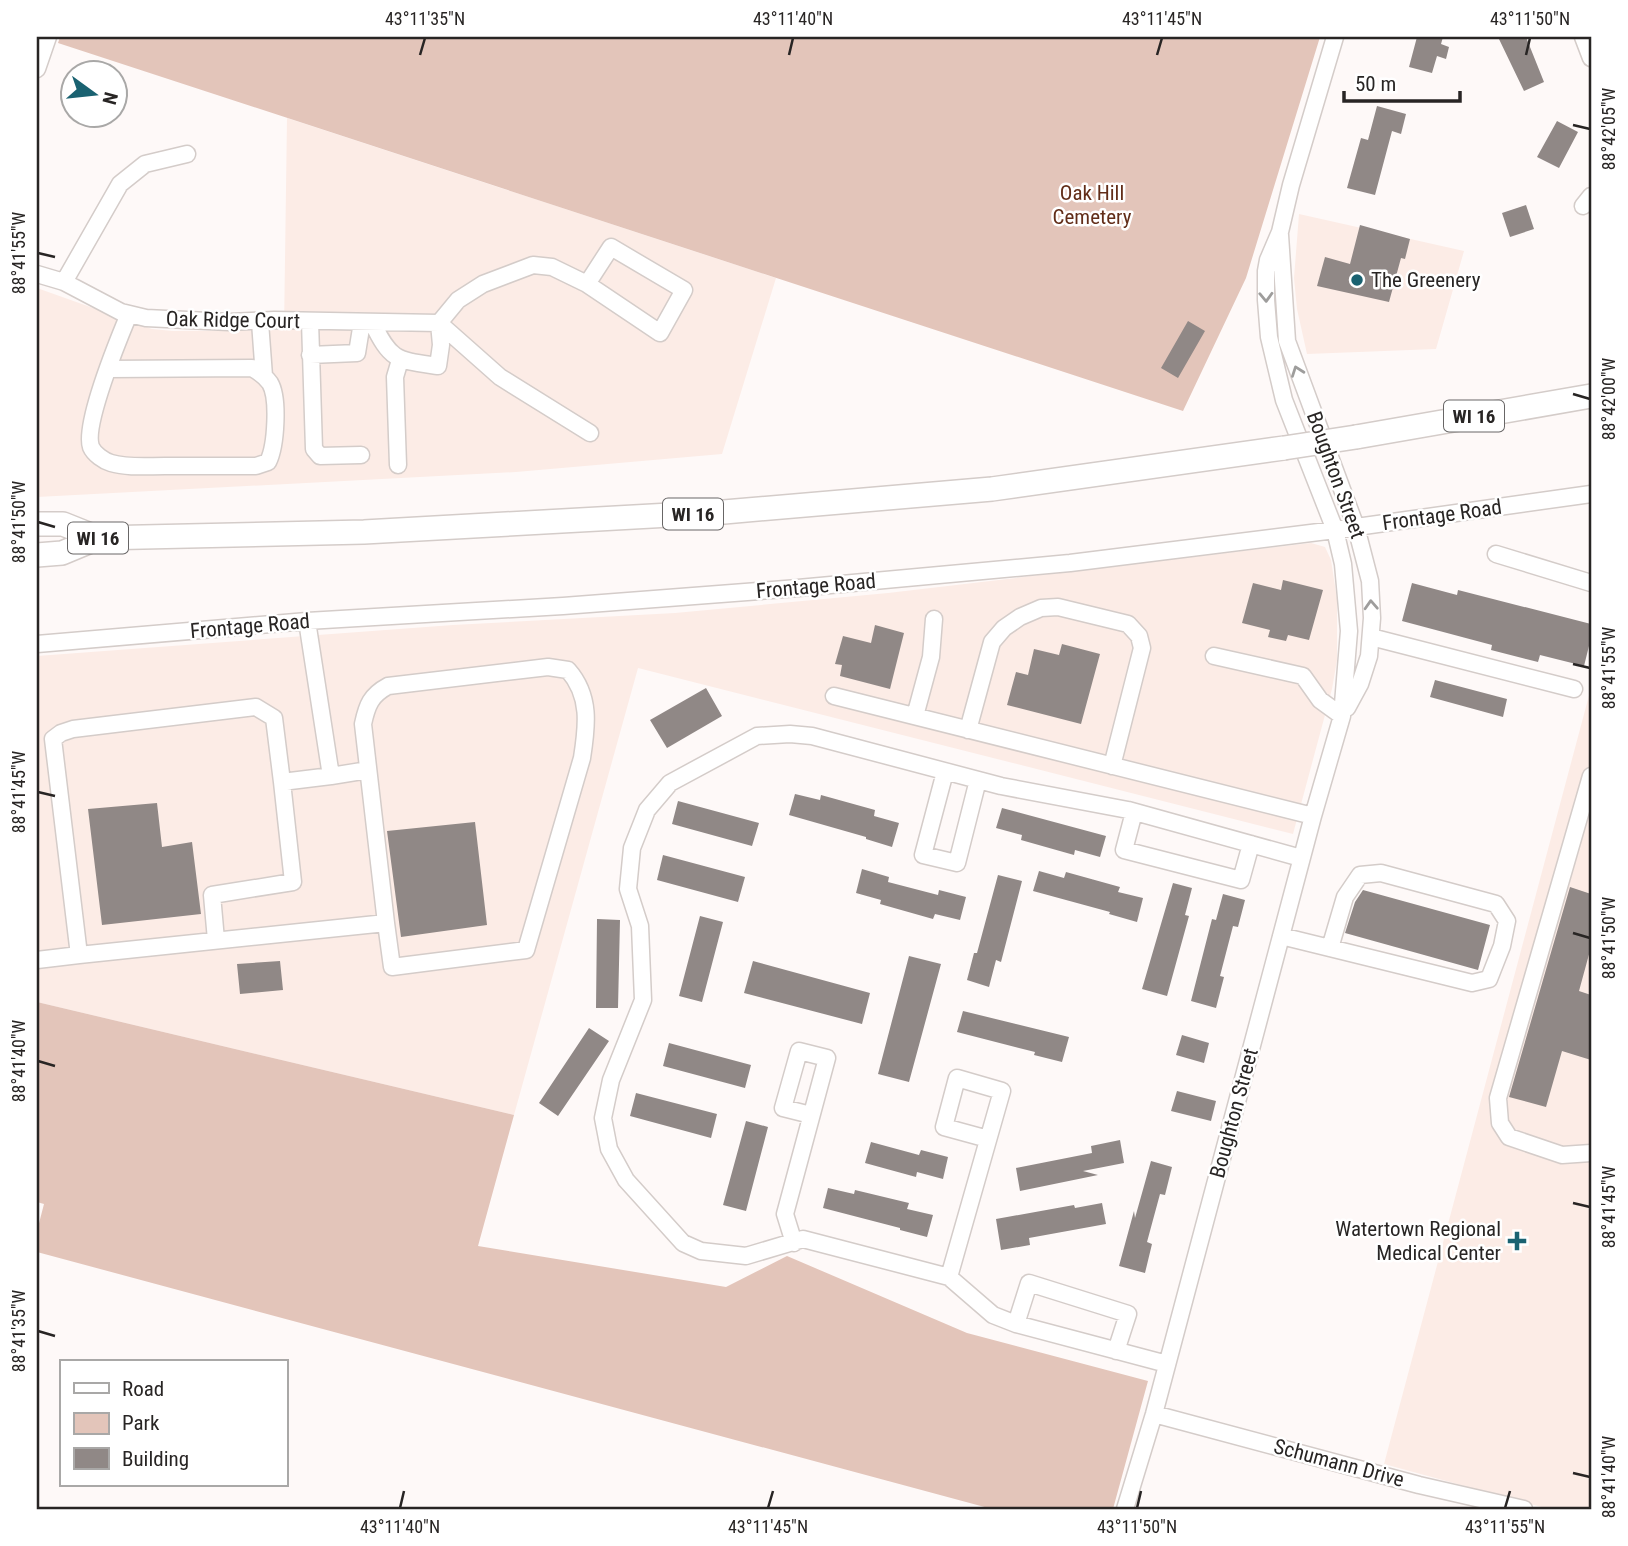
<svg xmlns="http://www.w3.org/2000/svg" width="1628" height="1546" viewBox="0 0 1628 1546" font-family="'Roboto Condensed',sans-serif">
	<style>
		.built { fill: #fcece6 }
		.green { fill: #e3c5ba }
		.building { fill: #908886 }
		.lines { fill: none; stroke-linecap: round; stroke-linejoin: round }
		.minor-casing { stroke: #d4ccc9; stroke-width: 19 }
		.highway-casing { stroke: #d4ccc9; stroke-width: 26 }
		.minor { stroke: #fff; stroke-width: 16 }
		.highway { stroke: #fff; stroke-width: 23 }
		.highway-bridge-casing { stroke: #d4ccc9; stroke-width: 26; stroke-linecap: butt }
		.highway-bridge { stroke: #fff; stroke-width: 23 }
		.oneway { stroke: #9e9d9c }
		.ticks { fill: none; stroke: #282524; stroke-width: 2.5 }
		.poi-dot { fill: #1a6271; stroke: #fff; stroke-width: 2.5 }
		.labels { text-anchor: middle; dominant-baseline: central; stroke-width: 5; stroke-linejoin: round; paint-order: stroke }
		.shield { fill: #fff; stroke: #686666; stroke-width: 2 }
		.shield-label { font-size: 19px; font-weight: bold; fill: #282524 }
		.park-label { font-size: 21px; fill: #622d18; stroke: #fff }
		.poi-label { font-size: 21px; fill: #282524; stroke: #fff; text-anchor: start }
		.street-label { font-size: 21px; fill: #282524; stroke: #fff }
		.neatline { fill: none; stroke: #282524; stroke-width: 2.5 }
		.ticks-label { font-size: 18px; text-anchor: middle; fill: #282524 }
	</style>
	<rect width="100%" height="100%" fill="#fef9f8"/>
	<!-- built -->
	<path class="built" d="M287 118 776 278 722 454 516 472 37 497V288L152 329 173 331 284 330Z
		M1299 214 1464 251 1436 349 1307 354 1297 309 1294 278Z
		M1311 543 1325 547 1331 560 1337 599V660L1332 689 1293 834 638 668 514 1115 37 1002V656L453 625 675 613 888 593Z
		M1591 688V1509H1549L1384 1464Z"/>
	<!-- green -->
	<path class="green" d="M60 37H1320L1246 278 1183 411 58 43Z
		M37 1002 514 1115 478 1246 726 1287 787 1256 967 1333 1148 1381 1113 1509H992L37 1252V1231L44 1204 37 1202Z"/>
	<!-- building -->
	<path class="building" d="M1417 37H1443L1441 44 1449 47 1446 59 1437 56 1432 73 1409 67Z
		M1498 37H1526L1544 82 1524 91Z
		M1377 106 1406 114 1401 134 1392 131 1375 195 1347 188 1361 138 1368 140Z
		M1557 121 1578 132 1559 168 1537 157Z
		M1526 205 1534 229 1510 237 1502 213Z
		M1360 225 1410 239 1405 259 1401 258 1389 302 1317 286 1325 257 1350 264Z
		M1188 321 1205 331 1178 378 1161 368Z
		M1283 580 1323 590 1309 640 1288 635 1286 641 1268 637 1270 630 1242 623 1253 583 1281 590Z
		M1412 583 1457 595 1458 590 1591 624V638L1584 666 1540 655 1538 662 1491 650 1492 645 1402 621Z
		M875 625 904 633 890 689 840 676 842 665 835 664 843 636 871 643Z
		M1062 644 1100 654 1081 724 1007 705 1016 672 1028 675 1034 649 1059 655Z
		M1435 680 1507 699 1503 717 1430 697Z
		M706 688 722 716 667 748 650 720Z
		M795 794 820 800 821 795 875 810 874 816 899 823 892 847 866 839V837L789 815Z
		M678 801 759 823 752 846 672 824Z
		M157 803 162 847 192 842 201 914 102 925 88 809Z
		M1002 808 1106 836 1100 857 1075 850 1074 855 1021 840 1022 835 996 828Z
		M475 822 487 925 401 937 387 831Z
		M663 855 745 877 738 902 657 880Z
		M862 869 889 877 888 882 938 895 939 890 966 897 960 920 935 914 933 919 880 904 881 900 856 893Z
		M1039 871 1064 878 1066 872 1120 887 1118 892 1143 898 1137 922 1109 914 1110 912 1033 891Z
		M998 875 1022 881 1001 962 996 960 989 987 967 980 974 953H977Z
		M1173 883 1192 888 1185 915 1189 916 1167 996 1142 989Z
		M1570 887 1591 894V947L1579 991 1591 995V1060L1562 1051 1546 1107 1509 1097Z
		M1363 890 1490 925 1478 970 1345 933 1355 902Z
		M1223 894 1245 900 1238 927 1233 926 1220 976 1224 977 1216 1008 1191 1001 1212 919 1216 920Z
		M700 916 723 922 702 1002 679 996Z
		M597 919 620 920 618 1008H596Z
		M909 956 941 964 909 1082 878 1074Z
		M280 961 283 990 240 994 237 964Z
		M753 961 870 993 862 1024 744 993Z
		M963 1011 1069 1037 1062 1062 1034 1055 1035 1052 957 1032Z
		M589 1028 609 1041 558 1116 539 1103Z
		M1182 1035 1209 1043 1204 1063 1176 1055Z
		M669 1043 751 1065 745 1088 663 1066Z
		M1177 1091 1216 1101 1211 1121 1171 1111Z
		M636 1093 717 1114 711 1138 630 1116Z
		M746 1121 768 1127 746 1211 723 1205Z
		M1120 1140 1124 1163 1083 1171 1098 1175 1020 1191 1016 1168 1092 1153 1091 1146Z
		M871 1142 919 1155 921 1150 948 1157 943 1179 917 1172 916 1177 865 1163Z
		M1151 1161 1172 1167 1165 1195 1160 1194 1147 1242 1152 1244 1145 1273 1119 1266 1134 1211 1135 1218Z
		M828 1188 854 1194 855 1190 909 1203 907 1209 933 1215 927 1237 900 1230V1228L823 1208Z
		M1102 1203 1106 1224 1029 1238 1030 1245 1001 1250 996 1219 1074 1205 1075 1208Z"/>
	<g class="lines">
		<defs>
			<path id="minor" d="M1583 37 1591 58
				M37 69 48 37
				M1583 206 1591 196
				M1280 235 1287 341 1356 527 1370 581 1372 618 1369 656 1360 684 1347 708
				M37 274 64 282 121 312 146 318 229 322 274 320 439 323
				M64 282 120 184 145 164 187 154
				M310 321 314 449 320 456 361 455
				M260 322 264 376
				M372 322C391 361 396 360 438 366L441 345 439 323 458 300 483 284 533 265 552 267 587 284 611 247 684 290 660 333 587 284
				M439 323 500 377 590 433
				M310 355 357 353 362 322
				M109 369 252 368C259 372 265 376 270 383 279 398 276 446 268 462L256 466C225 466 195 466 165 466 147 466 128 468 111 463 104 461 94 454 91 447 83 425 119 338 129 314
				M398 465 395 377 400 360
				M1496 554 1591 583
				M1371 637 1574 689
				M37 644 307 621 563 606 798 588 1070 563 1335 530 1591 494
				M1214 656 1303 676 1320 700 1342 716
				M834 696 1313 816
				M915 716 931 657 934 619
				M968 730 992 642 1004 628 1020 617 1041 608 1058 607 1128 624 1139 636 1142 648 1112 766
				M945 772 923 855 957 863 978 780
				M331 776 368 770
				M1591 776 1498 1098 1500 1123 1509 1137 1562 1155 1591 1153
				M1134 812 1124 850 1241 880 1251 844
				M1281 936 1472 983 1489 979 1502 946 1507 921 1496 904 1381 873 1360 875 1345 897 1330 948
				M216 940 212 895 293 882 282 782
				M79 955 386 923 392 967 526 950 582 758C587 726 591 696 568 670L548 667 388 686C371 695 367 705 363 724L386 923
				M37 960 79 955 53 739 61 733 73 729 256 707 274 718 282 782 331 776 307 621
				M794 1243 785 1214 827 1058 799 1051 783 1108 811 1115
				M949 1277 1002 1091 957 1078 944 1127 988 1139
				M1016 1324 1029 1283 1128 1314 1116 1351
				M1167 1364 1016 1324 993 1315 949 1277 803 1239 746 1256 701 1251 683 1243 626 1180 609 1149 603 1118 611 1080 643 1000 640 926 628 889 632 848 647 810 670 783 757 736 790 734 812 736 1001 786 1128 810 1301 858
				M1154 1414 1419 1485 1524 1509
				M1125 1509 1154 1414 1313 816 1342 716 1349 631 1343 564 1335 530 1284 400 1269 337 1266 300V271L1268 260 1280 232 1291 185 1335 37"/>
			<path id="highway" d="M1356 437 1591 396
				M37 524H63L98 538 62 553 37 555
				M98 538 364 532 724 512 992 489 1284 448"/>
		</defs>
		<!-- minor casing -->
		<use href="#minor" class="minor-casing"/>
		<!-- highway casing -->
		<use href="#highway" class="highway-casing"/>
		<!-- minor -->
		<use href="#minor" class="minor"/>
		<!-- highway -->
		<use href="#highway" class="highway"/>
		<defs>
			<path id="highway-bridge" d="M1284 448 1356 437"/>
		</defs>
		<!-- highway-bridge casing -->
		<use href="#highway-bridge" class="highway-bridge-casing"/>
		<!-- highway-bridge -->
		<use href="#highway-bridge" class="highway-bridge"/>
	</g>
	<!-- one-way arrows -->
	<defs><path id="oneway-chevron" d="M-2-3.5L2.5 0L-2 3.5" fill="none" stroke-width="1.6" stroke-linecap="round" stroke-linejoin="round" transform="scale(1.75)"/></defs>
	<g class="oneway">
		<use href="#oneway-chevron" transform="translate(1266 297) rotate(88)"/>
		<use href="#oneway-chevron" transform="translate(1297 371) rotate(-110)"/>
		<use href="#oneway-chevron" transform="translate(1371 605) rotate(-93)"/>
	</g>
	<!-- ticks -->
	<path class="ticks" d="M420 55 425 38M789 55 793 38M1157 55 1162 38M1526 55 1530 38M1573 125 1590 129M38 253 55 257M1573 394 1590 399M38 522 55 527M1573 664 1590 668M38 792 55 796M1573 933 1590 938M38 1061 55 1066M1573 1203 1590 1207M38 1331 55 1336M1573 1473 1590 1477M400 1508 404 1491M768 1508 773 1491M1137 1508 1141 1491M1505 1508 1510 1491"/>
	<!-- markers -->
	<g class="poi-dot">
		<circle cx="1357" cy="280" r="7"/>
		<path d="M1513.5 1230.5h7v7h7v7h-7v7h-7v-7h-7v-7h7z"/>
	</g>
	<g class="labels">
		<!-- shield labels -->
		<g class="shield">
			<rect x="1444" y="400.5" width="60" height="31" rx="5"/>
			<rect x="663" y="498.5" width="60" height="31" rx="5"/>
			<rect x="68" y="522.5" width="60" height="31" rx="5"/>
		</g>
		<g class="shield-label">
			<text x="1474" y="416">WI 16</text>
			<text x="693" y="514">WI 16</text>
			<text x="98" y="538">WI 16</text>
		</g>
		<!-- park labels -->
		<g class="park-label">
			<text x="1092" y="193">Oak Hill<tspan x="1092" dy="24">Cemetery</tspan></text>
		</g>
		<!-- poi labels -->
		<g class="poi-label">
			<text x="1371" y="280">The Greenery</text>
			<text x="1501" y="1229" text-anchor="end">Watertown Regional<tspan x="1501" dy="24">Medical Center</tspan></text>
		</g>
		<!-- street labels -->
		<g class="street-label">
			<text transform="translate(233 320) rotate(1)">Oak Ridge Court</text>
			<text transform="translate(1336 475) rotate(70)">Boughton Street</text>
			<text transform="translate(1442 515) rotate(-8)">Frontage Road</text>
			<text transform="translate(816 586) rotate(-5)">Frontage Road</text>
			<text transform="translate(250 626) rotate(-5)">Frontage Road</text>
			<text transform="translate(1234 1113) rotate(-75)">Boughton Street</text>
			<text transform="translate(1339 1463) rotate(15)">Schumann Drive</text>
		</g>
	</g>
	<!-- border -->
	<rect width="1628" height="1546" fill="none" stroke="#ffffff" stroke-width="77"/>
	<!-- legend -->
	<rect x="60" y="1360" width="228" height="126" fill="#ffffff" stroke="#a9a8a7" stroke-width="2"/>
	<rect x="74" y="1383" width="35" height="10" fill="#ffffff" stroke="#a9a8a7" stroke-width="2"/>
	<text x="122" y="1396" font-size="21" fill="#282524">Road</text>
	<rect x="74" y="1413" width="35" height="21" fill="#e3c5ba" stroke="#a9a8a7" stroke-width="2"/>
	<text x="122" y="1430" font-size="21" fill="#282524">Park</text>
	<rect x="74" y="1448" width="35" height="21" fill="#908886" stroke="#a9a8a7" stroke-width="2"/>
	<text x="122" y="1466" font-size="21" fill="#282524">Building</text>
	<!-- north arrow -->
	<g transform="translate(94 94) rotate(105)"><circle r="33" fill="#ffffff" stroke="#a9a8a7" stroke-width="2"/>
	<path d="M0-5L12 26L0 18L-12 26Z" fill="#1a6271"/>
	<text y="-10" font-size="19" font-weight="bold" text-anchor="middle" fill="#282524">N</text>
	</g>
	<!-- scale -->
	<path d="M1344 91v10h116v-10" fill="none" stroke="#282524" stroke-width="3.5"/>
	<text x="1355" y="91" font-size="21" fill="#282524" stroke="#ffffff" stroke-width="5" paint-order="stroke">50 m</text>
	<rect x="38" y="38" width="1552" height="1470" class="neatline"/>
	<g class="ticks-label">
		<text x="425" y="25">43°11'35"N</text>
		<text x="793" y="25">43°11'40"N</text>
		<text x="1162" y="25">43°11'45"N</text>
		<text x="1530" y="25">43°11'50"N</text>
		<text transform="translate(1609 129) rotate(-90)" y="6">88°42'05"W</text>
		<text transform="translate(19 253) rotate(-90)" y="6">88°41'55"W</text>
		<text transform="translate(1609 399) rotate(-90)" y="6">88°42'00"W</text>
		<text transform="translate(19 522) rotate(-90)" y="6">88°41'50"W</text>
		<text transform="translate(1609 668) rotate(-90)" y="6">88°41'55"W</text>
		<text transform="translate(19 792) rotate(-90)" y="6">88°41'45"W</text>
		<text transform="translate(1609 938) rotate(-90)" y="6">88°41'50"W</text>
		<text transform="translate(19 1061) rotate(-90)" y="6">88°41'40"W</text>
		<text transform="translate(1609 1207) rotate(-90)" y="6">88°41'45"W</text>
		<text transform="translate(19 1331) rotate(-90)" y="6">88°41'35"W</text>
		<text transform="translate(1609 1477) rotate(-90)" y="6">88°41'40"W</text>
		<text x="400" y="1533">43°11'40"N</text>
		<text x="768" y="1533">43°11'45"N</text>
		<text x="1137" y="1533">43°11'50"N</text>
		<text x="1505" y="1533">43°11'55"N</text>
	</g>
</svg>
